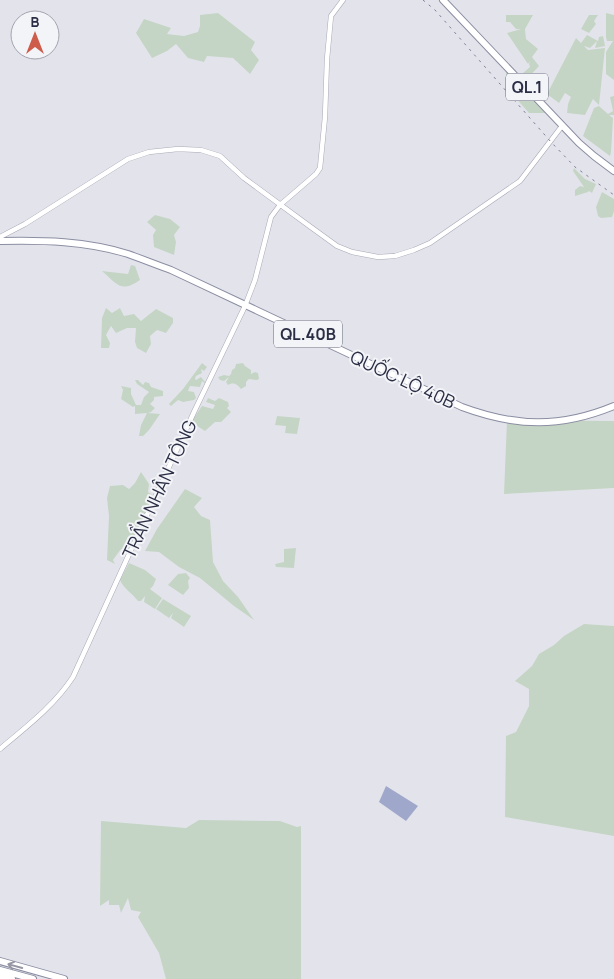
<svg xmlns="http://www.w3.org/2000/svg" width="614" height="979" viewBox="0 0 614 979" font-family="Manrope,sans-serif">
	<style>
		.green { fill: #c5d5c5 }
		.water { fill: #9fa8cb }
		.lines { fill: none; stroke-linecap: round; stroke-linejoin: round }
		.secondary-casing { stroke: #a8a9b6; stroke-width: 5.5 }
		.highway-casing { stroke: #8b8ea2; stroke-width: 8 }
		.secondary { stroke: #fff; stroke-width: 4.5 }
		.highway { stroke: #fff; stroke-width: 6 }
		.rail { stroke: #7d7f95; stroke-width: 1; stroke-dasharray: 2.5 5; stroke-linecap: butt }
		.oneway { stroke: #9596a2 }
		.labels { text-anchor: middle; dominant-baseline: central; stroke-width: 4; stroke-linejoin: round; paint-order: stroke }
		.shield { fill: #f3f4f8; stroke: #67697a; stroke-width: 1 }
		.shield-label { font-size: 16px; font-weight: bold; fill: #2b2d44 }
		.street-label { font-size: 18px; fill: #2b2d44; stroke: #f3f4f8 }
	</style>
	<rect width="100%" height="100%" fill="#e3e4eb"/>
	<!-- green -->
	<path class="green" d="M218 13 255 42 251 50 259 60 250 74 233 58 207 56 204 62 188 58 176 44 167 51 152 58 136 33 144 19 171 28 167 34 184 36 198 32 200 26V15Z
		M606 13 614 15V80L606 74V52L613 41H607L606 37Z
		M506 15H533L525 29 526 39 538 49 532 57 539 66 527 79 523 73 530 67 529 64 530 61 528 64 507 33 521 29H516L510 22H506Z
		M589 15H598L594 21 596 24 589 33 581 29Z
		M587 35 598 41 599 37 603 36 605 46 595 48 597 41 590 48 584 46 588 50 605 48 599 105 593 99 585 115 567 113 568 104 571 97 565 93 559 103 547 94 576 38 581 43Z
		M506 70 546 113H529L506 87Z
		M614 96V115H609L613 118 611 152 610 156 583 136 594 108 599 106 608 114 613 111 610 97Z
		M574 168 585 179 596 184 592 193 589 191 588 192 575 196V190L580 186 584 187 573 171Z
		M602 192 614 199V211L612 217 601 218 598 216 596 207Z
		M155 215 170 219 180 227 174 235 176 242 174 255 154 247 153 235 156 230 147 222Z
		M131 265 135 266 140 280C121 293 118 285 102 271L128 274Z
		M106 308 112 313 120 308 124 316 134 314 141 321 156 309 173 318V323L166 333 157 330 150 336 151 344 146 353 137 348 135 342 136 328H127L116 333 111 326 106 335 110 343 109 348H101L102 318Z
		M202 363 207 367 204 371 201 369 202 373 196 376 195 379 196 380 201 377 206 383V384L202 381 200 387 190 386 188 391 194 392 196 398 194 400 183 402 178 400 171 406 169 404 183 389Z
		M243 363 245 366 251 370V374L255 372 258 373 259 379 257 380 249 379 246 382V386L241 389C237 384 234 382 228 385L226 382 229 377 224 381 220 380 218 377 224 375 229 376 231 374 232 370 235 368 236 364Z
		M135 380H138L143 385 145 382 149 383 151 387 163 391V396L154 397V400L150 404 155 408 151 412 148 413 160 414 149 430 143 436H139L141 425 147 413 135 414V406L133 407 121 399 123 390 121 386 131 388V394L136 405H141L144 397 149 392 137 384Z
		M208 398 215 401 219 398 228 402 229 406 227 408 231 412 221 422H215L205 431 191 422 202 406 213 409 215 405 206 402Z
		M277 416 300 418 297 434 285 433 286 426 275 425Z
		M507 420 614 421V488L504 494Z
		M141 472 149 484 148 492 154 496 129 551 121 549 113 560 115 564 107 560 109 516 107 498 110 486 123 485 129 489 135 483Z
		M185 489 202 498 194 507 201 516 210 520 213 562 223 581 238 597 254 620 234 606 200 578 179 567 159 552 145 551 157 529Z
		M296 548 294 568 276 567 275 564 284 562V549Z
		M129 563 145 570 156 579 153 586 150 589 162 598 155 609 144 602 145 596 141 601H138C132 593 124 589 120 580Z
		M186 573 190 578 188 581 189 588 183 595 168 585 178 574Z
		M163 599 191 616 184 627 171 618 173 613 169 618 156 609Z
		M584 624 614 626V836L505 817 506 736 516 732 529 706V689L515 681 532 666 539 654 554 645 564 636Z
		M199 820 280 821 297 827 301 826V979H166L159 953 138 917 141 912 131 910 128 898 121 913 119 905H109V900L100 906 101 821 186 828Z"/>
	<!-- water -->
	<path class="water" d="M386 786 418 806 406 821 379 802Z"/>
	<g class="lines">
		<defs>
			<path id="secondary" d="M0 237 25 224 128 159 149 152 178 149 201 150 220 156 244 178 308 225 337 246 352 252 378 257 395 256 414 250 430 243 520 181 562 126
				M0 749C26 727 54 706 73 677L194 412 245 306 255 280 271 217 280 205 316 174 320 168 325 117 327 59 331 16 343 0"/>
			<path id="highway" d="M443 0 579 143 594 156 614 171
				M0 241C43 240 86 241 128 254 142 259 157 265 171 270L462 407C516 427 561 428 614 406
				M0 961 64 979
				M0 970 33 979
				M0 976 12 979"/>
		</defs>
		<!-- secondary casing -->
		<use href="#secondary" class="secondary-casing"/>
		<!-- highway casing -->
		<use href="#highway" class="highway-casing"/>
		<!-- secondary -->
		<use href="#secondary" class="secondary"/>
		<!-- highway -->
		<use href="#highway" class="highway"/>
		<!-- rail -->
		<path class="rail" d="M423 0 435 10 551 142 575 167 614 195"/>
	</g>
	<!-- one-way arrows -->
	<defs><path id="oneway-shaft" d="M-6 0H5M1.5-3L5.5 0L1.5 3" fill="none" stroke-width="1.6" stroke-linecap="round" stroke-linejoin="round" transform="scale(1.25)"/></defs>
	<use class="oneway" href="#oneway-shaft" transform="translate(15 966) rotate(-165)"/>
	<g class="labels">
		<!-- shield labels -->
		<g class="shield">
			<rect x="506" y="73.5" width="42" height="27" rx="4"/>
			<rect x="274" y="320.5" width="68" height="27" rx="4"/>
		</g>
		<g class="shield-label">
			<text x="527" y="87">QL.1</text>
			<text x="308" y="334">QL.40B</text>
		</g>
		<!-- street labels -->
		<g class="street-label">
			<text transform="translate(403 379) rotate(25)">QUỐC LỘ 40B</text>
			<text transform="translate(159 489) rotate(-65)">TRẦN NHÂN TÔNG</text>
		</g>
	</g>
	<!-- north arrow -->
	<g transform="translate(35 35)"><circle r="24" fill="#f3f4f8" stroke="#a3a4b0"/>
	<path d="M0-4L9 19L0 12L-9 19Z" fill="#ce5c4b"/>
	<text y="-8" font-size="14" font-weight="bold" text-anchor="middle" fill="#2b2d44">B</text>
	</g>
</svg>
